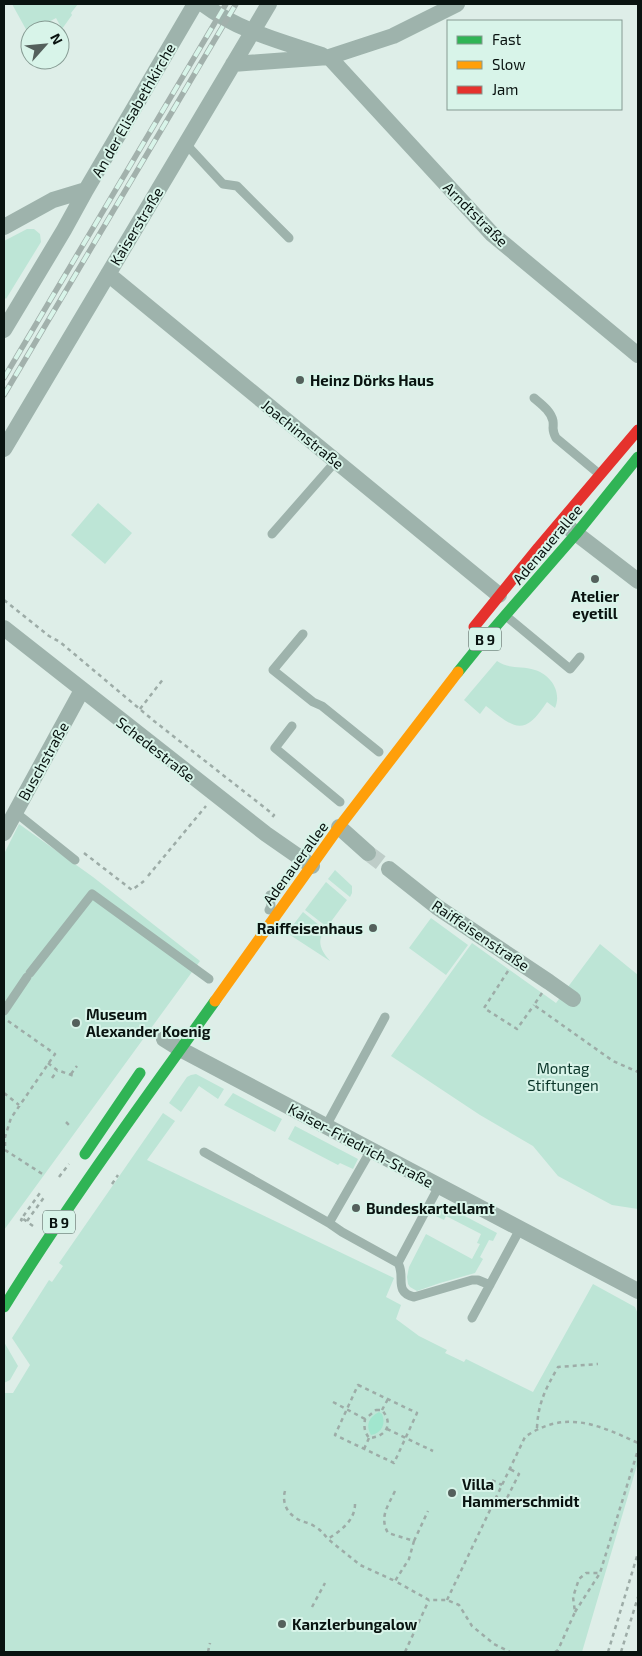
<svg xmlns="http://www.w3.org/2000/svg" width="642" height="1656" viewBox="0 0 642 1656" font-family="'Exo 2',sans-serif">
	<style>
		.green { fill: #bde5d6 }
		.water { fill: #a1e6ce }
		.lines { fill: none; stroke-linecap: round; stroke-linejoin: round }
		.street-tunnel { stroke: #becdc8; stroke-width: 16; stroke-dasharray: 16 8; stroke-linecap: butt }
		.path { stroke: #9daca7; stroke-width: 2.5; stroke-dasharray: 4 4; stroke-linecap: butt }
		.lane { stroke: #9eb3ac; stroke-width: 9 }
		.street { stroke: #9eb3ac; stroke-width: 16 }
		.fast { stroke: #30b455; stroke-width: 11 }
		.slow { stroke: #ff9f0a; stroke-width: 11 }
		.jam { stroke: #e5322d; stroke-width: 11 }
		.rail-casing { stroke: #a2b1ac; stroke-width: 5.5 }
		.rail { stroke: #d8f4e9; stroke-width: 4; stroke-dasharray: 11; stroke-linecap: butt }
		.poi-dot { fill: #54605c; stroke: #d8f4e9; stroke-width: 2 }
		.labels { text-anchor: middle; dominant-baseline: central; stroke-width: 4; stroke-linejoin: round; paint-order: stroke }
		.shield { fill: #d8f4e9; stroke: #475651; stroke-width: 1 }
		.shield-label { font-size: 14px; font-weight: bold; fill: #091310 }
		.street-label { font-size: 15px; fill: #091310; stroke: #d8f4e9 }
		.poi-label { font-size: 15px; font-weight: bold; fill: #091310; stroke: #d8f4e9; text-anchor: start }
		.park-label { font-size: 15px; fill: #0b362a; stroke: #d8f4e9 }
	</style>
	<rect width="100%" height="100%" fill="#deeee8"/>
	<!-- green -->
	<path class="green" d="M12 4H78L71 13 72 15 62 29 56 18 34 30H30L28 33Z
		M27 229H34L40 234 41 242 6 299 4 297V241Z
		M98 503 132 533 105 564 71 535Z
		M497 661C510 670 521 665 535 670 551 675 562 692 555 708L547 702C524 737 515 729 486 706L480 714 464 700Z
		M19 824 93 877 200 961 4 1230V854Z
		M335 870 352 886V893L350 897 328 879Z
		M326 882 347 900 327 927 305 910Z
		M303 912 325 930C316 941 321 951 330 961L287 933Z
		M431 918 468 945 446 975 409 948Z
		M472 943 556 1003 600 944 638 975V1209L612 1205 558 1176 533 1146 480 1115 391 1056Z
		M196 1074 224 1089 218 1099 199 1086 181 1112 169 1103 187 1077 191 1075Z
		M233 1093 282 1119 275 1132 224 1105Z
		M163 1113 175 1121 147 1160 394 1278 386 1297 401 1305 396 1319 419 1336 447 1350 445 1353 464 1362 466 1359 533 1392 593 1284 635 1307 638 1314V1462L582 1652H4V1393H13L30 1365 12 1338 49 1280 52 1282 63 1266 59 1263Z
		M295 1126 358 1159 353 1169 340 1163 338 1165 288 1139Z
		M442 1204 497 1233 493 1241 489 1240 480 1257 483 1259 475 1273 440 1283 417 1291 410 1287 408 1284 407 1277 409 1267 426 1234 472 1259 480 1244 477 1243 481 1234 446 1216 444 1220 436 1216Z
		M4 1342 18 1366 10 1380 4 1383Z"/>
	<!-- water -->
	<path class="water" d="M379 1412 382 1414C386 1424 382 1433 371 1435 365 1425 369 1417 379 1412Z"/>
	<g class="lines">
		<!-- street-tunnel -->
		<path class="street-tunnel" d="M368 853 389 869"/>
		<!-- path -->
		<path class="path" d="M4 600 49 636 60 642 154 721 274 815 270 820
			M140 709 164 678
			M84 853 132 890 144 881
			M148 876 206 806
			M508 971 484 1008 517 1029 534 1005
			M542 993 534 1005 613 1061 638 1072
			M8 1021 55 1054 11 1118 5 1137V1150L44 1175
			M48 1063 57 1070 74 1076
			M71 1074 77 1066
			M52 1078 57 1071
			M4 1093 19 1105
			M66 1122 69 1125
			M59 1177 69 1164
			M112 1184 118 1175
			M22 1218 21 1220 24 1222
			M27 1221 45 1196
			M33 1226 22 1218 40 1193
			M358 1385 417 1413 394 1463 335 1435Z
			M333 1402 365 1419
			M376 1410H382C394 1424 386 1437 369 1438 364 1431 364 1427 365 1419Z
			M382 1410 388 1399
			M537 1428C538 1403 546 1388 558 1367L598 1364
			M387 1429 433 1451
			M364 1449 369 1438
			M492 1480 502 1485
			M285 1491C282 1501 286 1512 296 1518 301 1522 308 1522 314 1526 320 1529 324 1534 328 1539
			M395 1491C388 1506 379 1517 388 1533L414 1541 409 1559 395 1581 429 1600H447L459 1605 472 1626 494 1644 510 1652
			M496 1500 504 1504 519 1474 510 1469
			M355 1504C355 1521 340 1531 328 1539L360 1565 395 1581
			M414 1541 428 1511
			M447 1600 525 1437C565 1409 599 1425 638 1443
			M312 1607 325 1583
			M575 1612 600 1573
			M208 1652 210 1643
			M405 1652 429 1600
			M555 1652 558 1650 575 1612 573 1597 579 1579 586 1573H600L638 1450
			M608 1652 638 1553
			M621 1652 638 1597"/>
		<!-- lane -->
		<path class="lane" d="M185 143 223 184 237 186 289 238
			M534 398C541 404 551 411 553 421 554 430 551 428 556 438L598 473
			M272 534 336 461
			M506 616 570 669 580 657
			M303 634 273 670 313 702 322 706 379 752
			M292 726 275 748 340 802
			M15 812 75 860
			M269 910 271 906 270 895
			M30 973 92 894 209 979
			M4 1011 27 977
			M326 1126 385 1017
			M204 1152 329 1223 371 1150
			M329 1223 342 1232 398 1263C406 1276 393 1292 414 1297L472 1280H478L490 1285
			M398 1263 439 1186
			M472 1318 520 1229"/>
		<!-- street -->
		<path class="street" d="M203 4C239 31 280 41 322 55
			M329 57 492 234 638 355
			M233 64 329 57 393 36 457 4
			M4 227 53 200 86 190
			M108 274 499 595
			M4 330 64 230 86 190 195 4
			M4 449 269 4
			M569 528 638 581
			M4 628 266 834 312 866
			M339 827 368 853
			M4 833 82 690
			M389 869 437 907 549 982 573 999
			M164 1039 180 1049 638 1291"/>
		<!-- fast -->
		<path class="fast" d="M458 672 483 641 576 534 638 457
			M85 1154 140 1073
			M4 1307C69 1202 143 1102 215 1001"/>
		<!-- slow -->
		<path class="slow" d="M215 1001 339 827 458 672"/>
		<!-- jam -->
		<path class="jam" d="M474 627 538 548 638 430"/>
		<defs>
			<path id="rail" d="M4 378 226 4
				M4 395 236 4"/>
		</defs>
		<!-- rail casing -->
		<use href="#rail" class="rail-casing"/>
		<!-- rail -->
		<use href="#rail" class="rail"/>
	</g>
	<!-- markers -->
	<g class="poi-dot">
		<circle cx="300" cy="380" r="5"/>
		<circle cx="595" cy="579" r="5"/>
		<circle cx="373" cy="928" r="5"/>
		<circle cx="76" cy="1023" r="5"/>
		<circle cx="356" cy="1208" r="5"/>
		<circle cx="452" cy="1493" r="5"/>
		<circle cx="282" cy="1624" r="5"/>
	</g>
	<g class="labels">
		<!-- shield labels -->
		<g class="shield">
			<rect x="469" y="627.5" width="32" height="23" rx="4"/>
			<rect x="43" y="1210.5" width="32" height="23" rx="4"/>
		</g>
		<g class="shield-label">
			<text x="485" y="639">B 9</text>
			<text x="59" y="1222">B 9</text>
		</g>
		<!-- street labels -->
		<g class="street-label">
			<text transform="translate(133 110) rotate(-60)">An der Elisabethkirche</text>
			<text transform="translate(476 214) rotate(45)">Arndtstraße</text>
			<text transform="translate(136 226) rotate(-59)">Kaiserstraße</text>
			<text transform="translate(303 434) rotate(39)">Joachimstraße</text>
			<text transform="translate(547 544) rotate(-50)">Adenauerallee</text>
			<text transform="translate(156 749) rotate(38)">Schedestraße</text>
			<text transform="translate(43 761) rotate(-61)">Buschstraße</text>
			<text transform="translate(295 863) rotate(-54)">Adenauerallee</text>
			<text transform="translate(481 935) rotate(34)">Raiffeisenstraße</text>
			<text transform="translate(361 1145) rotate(28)">Kaiser-Friedrich-Straße</text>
		</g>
		<!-- poi labels -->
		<g class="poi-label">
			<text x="310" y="380">Heinz Dörks Haus</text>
			<text x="595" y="596" text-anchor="middle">Atelier<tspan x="595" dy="17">eyetill</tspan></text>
			<text x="363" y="928" text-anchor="end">Raiffeisenhaus</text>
			<text x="86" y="1014">Museum<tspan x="86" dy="17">Alexander Koenig</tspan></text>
			<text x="366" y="1208">Bundeskartellamt</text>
			<text x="462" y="1484">Villa<tspan x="462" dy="17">Hammerschmidt</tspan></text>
			<text x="292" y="1624">Kanzlerbungalow</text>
		</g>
		<!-- park labels -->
		<g class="park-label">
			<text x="563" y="1068">Montag<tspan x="563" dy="17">Stiftungen</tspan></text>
		</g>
	</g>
	<!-- border -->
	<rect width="642" height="1656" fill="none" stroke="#091310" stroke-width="10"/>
	<!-- legend -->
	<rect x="447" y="20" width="175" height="90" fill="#d8f4e9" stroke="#859a92"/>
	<rect x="457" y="36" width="25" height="8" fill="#30b455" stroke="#859a92"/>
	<text x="492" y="45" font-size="15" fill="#091310">Fast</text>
	<rect x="457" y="61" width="25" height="8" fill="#ff9f0a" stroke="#859a92"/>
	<text x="492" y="70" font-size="15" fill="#091310">Slow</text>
	<rect x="457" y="86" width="25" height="8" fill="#e5322d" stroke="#859a92"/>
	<text x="492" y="95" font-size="15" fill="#091310">Jam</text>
	<!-- north arrow -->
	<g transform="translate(45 45) rotate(63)"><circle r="24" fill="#d8f4e9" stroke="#859a92"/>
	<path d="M0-4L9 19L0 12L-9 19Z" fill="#54605c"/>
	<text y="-8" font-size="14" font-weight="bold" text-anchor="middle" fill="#091310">N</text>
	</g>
</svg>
